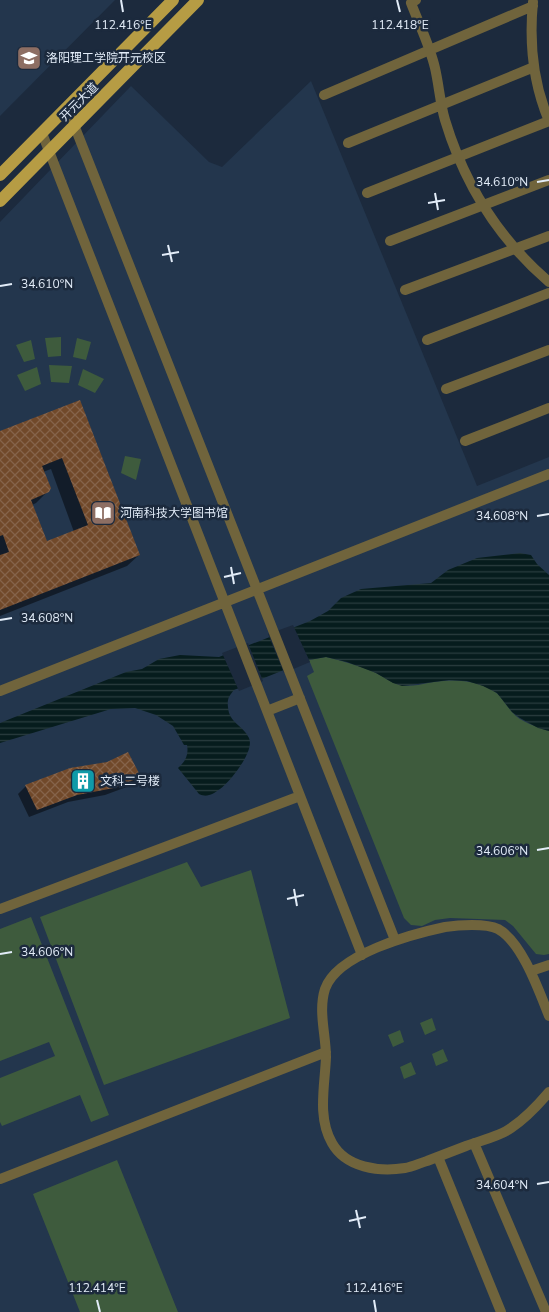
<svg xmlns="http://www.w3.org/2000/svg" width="549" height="1312" viewBox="0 0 549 1312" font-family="'Nunito Sans','Noto Sans SC',sans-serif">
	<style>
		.built { fill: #23364d }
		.green { fill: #3e5b3d }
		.water { fill: url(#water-rules) }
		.pier { fill: #1c2a3d }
		.shadow { fill: #0007; fill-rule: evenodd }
		.building { fill: url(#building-cross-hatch); fill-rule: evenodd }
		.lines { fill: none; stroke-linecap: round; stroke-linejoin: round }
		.minor { stroke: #70643c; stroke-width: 10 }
		.major { stroke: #b69c44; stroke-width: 12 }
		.ticks { fill: none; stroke: #e2ecf8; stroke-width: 2 }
		.labels { text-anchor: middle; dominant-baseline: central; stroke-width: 5; stroke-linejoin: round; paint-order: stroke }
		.poi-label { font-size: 12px; fill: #e2ecf8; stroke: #1c2a3d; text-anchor: start }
		.street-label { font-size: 12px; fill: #e2ecf8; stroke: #1c2a3d }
		.ticks-label { font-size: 12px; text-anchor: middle; fill: #e2ecf8; stroke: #1c2a3d; stroke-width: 5; stroke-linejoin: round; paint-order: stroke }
	</style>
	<defs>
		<pattern id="water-rules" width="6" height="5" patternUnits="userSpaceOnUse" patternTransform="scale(1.25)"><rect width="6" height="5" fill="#061c1d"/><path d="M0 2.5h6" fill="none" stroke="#2a3d3f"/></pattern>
		<pattern id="building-cross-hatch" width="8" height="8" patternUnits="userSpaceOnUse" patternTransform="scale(1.25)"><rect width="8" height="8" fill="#71492a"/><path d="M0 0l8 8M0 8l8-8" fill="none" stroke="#85634a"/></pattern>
	</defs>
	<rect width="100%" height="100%" fill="#1c2a3d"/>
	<!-- built -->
	<path class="built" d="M0 0H115L0 116Z
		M311 81 477 486 549 457V1312H0V222L131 86 209 162 222 167Z"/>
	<!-- green -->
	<path class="green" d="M61 337V356L48 357 45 338Z
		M77 338 91 342 86 360 73 357Z
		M31 340 35 359 24 362 16 345Z
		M49 365 72 366 69 383 51 382Z
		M37 367 41 384 25 391 17 375Z
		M83 369 104 379 95 393 78 385Z
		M125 456 141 459 136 480 121 473Z
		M326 657C342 661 358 665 374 672 383 676 390 683 401 685 409 687 419 685 428 683 446 680 462 679 481 685 501 692 500 698 512 712 520 722 537 727 549 731V954L544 955 536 954 513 926 505 920 450 918 435 920 422 926 411 925 404 918 307 676 314 672 309 660Z
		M187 862 201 887 251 870 290 1018 104 1085 40 917Z
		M31 917 109 1115 91 1122 80 1095 2 1126 0 1122V1078L55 1056 49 1042 0 1061V929Z
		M432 1018 436 1030 425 1035 420 1023Z
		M400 1030 404 1042 393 1047 388 1035Z
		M443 1049 448 1061 436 1066 432 1054Z
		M411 1062 416 1074 404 1079 400 1067Z
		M117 1160 178 1312H80L33 1194Z"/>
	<!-- water -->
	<path class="water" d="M520 553 531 555 537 564 549 575V731L538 728 520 718 512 712 497 693 483 686 467 681 449 680 402 686 393 683 376 673 347 662 326 657 309 660 234 690C229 696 227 699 228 707 229 723 243 725 249 738 255 751 230 782 220 789 213 794 207 798 199 794L178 768C185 762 189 755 187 745H184L173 726 156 715 135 708 111 709 0 743V723L126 672 142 669 159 659 180 655 219 657 310 621 328 611 341 598 361 589 431 583 448 570 477 558Z"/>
	<!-- pier -->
	<path class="pier" d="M293 625 310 662 284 673 268 634Z
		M248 643 263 681 239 691 222 653Z"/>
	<!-- shadow -->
	<path class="shadow" d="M79 402 139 555 127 566 0 616V433ZM51 469 74 532 46 543 32 505 36 503 48 491 43 472Z
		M107 763 139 777 132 785 105 795 68 802 29 817 18 794 26 786Z"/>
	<!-- building -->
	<path class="building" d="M80 400 140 555 0 610V555L9 552 3 535 0 536V431ZM62 458 88 525 47 541 31 500 49 492 51 488 42 466Z
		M128 752 141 777 114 788 77 795 37 810 25 785 70 768 107 762Z"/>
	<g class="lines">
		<!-- minor -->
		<path class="minor" d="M416 0 411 3C419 24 430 46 435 68 439 85 440 103 445 120 464 183 499 239 549 282
			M533 2C529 43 533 83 549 121
			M324 95 533 6
			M67 107 395 940
			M42 133 362 955
			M348 143 534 67
			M367 193 549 121
			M390 241 549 180
			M405 290 549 236
			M427 340 549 293
			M446 389 549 350
			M465 441 549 408
			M0 691 549 474
			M267 711 300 698
			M0 909 300 796
			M531 971 549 965
			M549 1016C539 991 522 942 498 929 486 923 458 925 445 927 412 934 337 954 325 989 318 1011 326 1035 326 1057 325 1085 317 1117 332 1143 346 1168 379 1172 405 1168 412 1167 420 1163 427 1161 440 1156 453 1151 466 1146 479 1141 501 1136 511 1128 526 1118 538 1105 549 1092
			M474 1143 546 1312 549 1311
			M438 1157 501 1312
			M0 1179 326 1052"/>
		<!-- major -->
		<path class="major" d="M0 175 173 0
			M0 201 198 0"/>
	</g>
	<!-- ticks -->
	<path class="ticks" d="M121 0 123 12M397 0 400 12M537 182 549 180M435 193 438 210M428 203 445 200M168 245 172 262M162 255 179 252M0 286 12 284M537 516 549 514M231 567 234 584M224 577 241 573M0 620 12 618M537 850 549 848M294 889 297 906M287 899 304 895M0 954 12 952M537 1184 549 1182M356 1210 360 1228M349 1221 366 1217M97 1300 100 1312M374 1300 376 1312"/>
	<!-- icons -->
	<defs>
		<symbol id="university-square" viewBox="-11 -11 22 22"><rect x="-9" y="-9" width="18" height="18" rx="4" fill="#8d6e63" stroke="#1c2a3d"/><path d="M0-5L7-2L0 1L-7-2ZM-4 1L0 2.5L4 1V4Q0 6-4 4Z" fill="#fff"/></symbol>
		<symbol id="library-square" viewBox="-11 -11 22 22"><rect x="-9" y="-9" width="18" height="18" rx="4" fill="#8d6e63" stroke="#1c2a3d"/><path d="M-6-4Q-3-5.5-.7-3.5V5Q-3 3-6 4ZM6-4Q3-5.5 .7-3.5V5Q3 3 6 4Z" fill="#fff"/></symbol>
		<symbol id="building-square" viewBox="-11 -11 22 22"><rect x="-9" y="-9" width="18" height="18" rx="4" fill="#0f9aa8" stroke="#1c2a3d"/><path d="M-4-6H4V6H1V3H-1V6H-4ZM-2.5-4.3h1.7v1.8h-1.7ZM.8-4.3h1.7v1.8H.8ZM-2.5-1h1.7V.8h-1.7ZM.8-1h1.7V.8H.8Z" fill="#fff"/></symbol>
	</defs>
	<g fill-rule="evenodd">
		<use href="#university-square" x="15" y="44" width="28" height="28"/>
		<use href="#library-square" x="89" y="499" width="28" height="28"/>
		<use href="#building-square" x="69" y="767" width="28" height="28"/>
	</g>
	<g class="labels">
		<!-- poi labels -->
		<g class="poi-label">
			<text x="46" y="58">洛阳理工学院开元校区</text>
			<text x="120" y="513">河南科技大学图书馆</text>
			<text x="100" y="781">文科二号楼</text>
		</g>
		<!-- street labels -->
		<g class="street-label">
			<text transform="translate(79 102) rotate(-45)">开元大道</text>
		</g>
	</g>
	<g class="ticks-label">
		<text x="123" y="29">112.416°E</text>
		<text x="400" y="29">112.418°E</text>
		<text x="502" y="186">34.610°N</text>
		<text x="47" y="288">34.610°N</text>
		<text x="502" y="520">34.608°N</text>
		<text x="47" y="622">34.608°N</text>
		<text x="502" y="855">34.606°N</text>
		<text x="47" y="956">34.606°N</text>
		<text x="502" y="1189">34.604°N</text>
		<text x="97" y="1292">112.414°E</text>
		<text x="374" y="1292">112.416°E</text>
	</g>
</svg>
